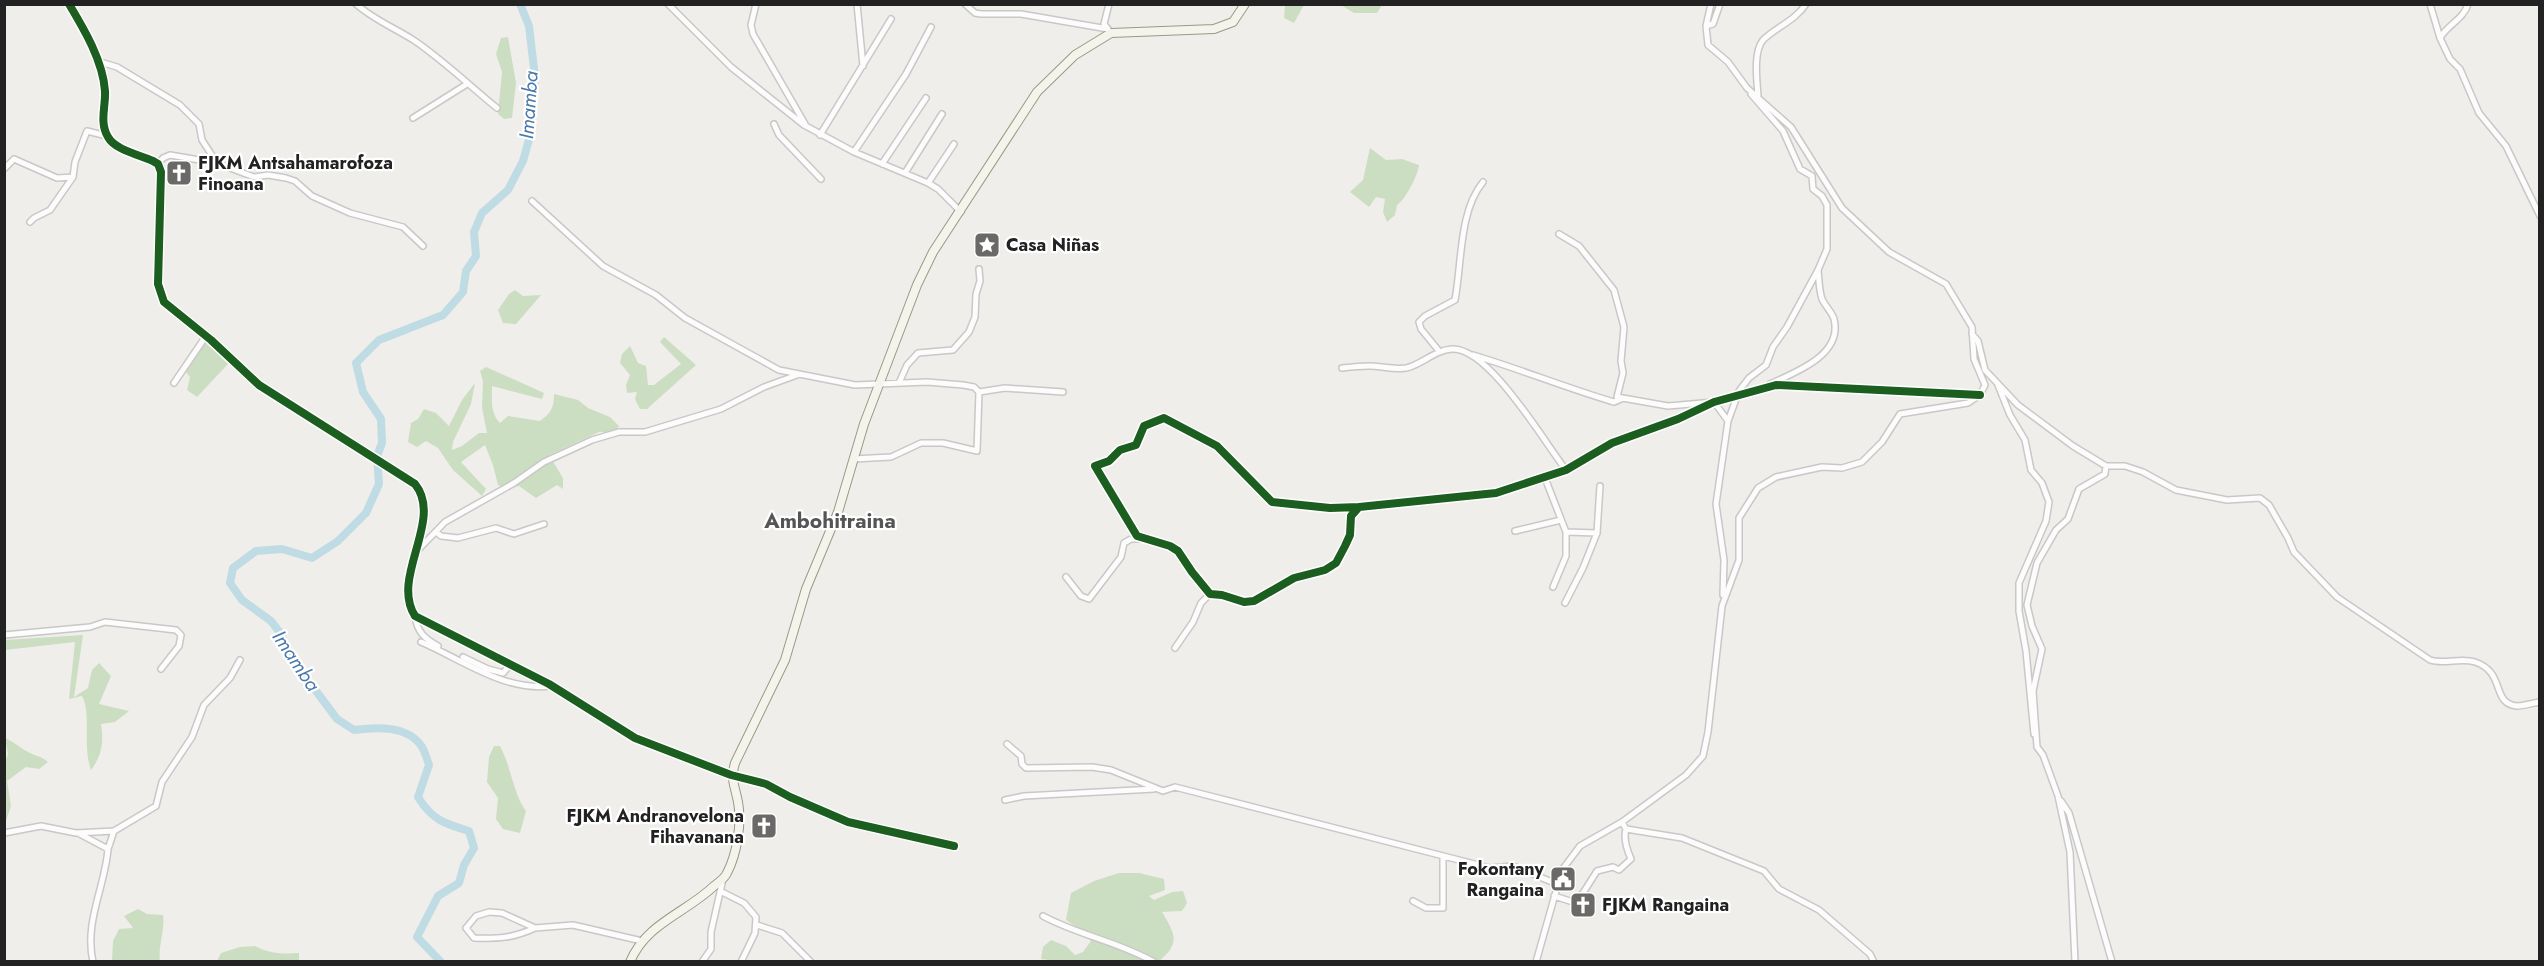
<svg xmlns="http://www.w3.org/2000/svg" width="2544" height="966" viewBox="0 0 2544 966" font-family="Jost,sans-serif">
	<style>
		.forest { fill: #cbdec1 }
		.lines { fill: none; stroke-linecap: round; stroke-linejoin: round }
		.river { stroke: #bfdbe3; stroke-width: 8 }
		.street-casing { stroke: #c9c8c7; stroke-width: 8 }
		.secondary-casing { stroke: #999a82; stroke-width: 10 }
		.street { stroke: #fdfcfc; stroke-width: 5 }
		.secondary { stroke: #f4f4ed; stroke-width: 8 }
		.cycleway-casing { stroke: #fff; stroke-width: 11 }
		.cycleway { stroke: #1b5e20; stroke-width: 8 }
		.labels { text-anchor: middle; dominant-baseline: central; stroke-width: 4.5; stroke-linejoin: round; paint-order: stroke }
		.poi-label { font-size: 18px; font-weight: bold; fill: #222; stroke: #fff; text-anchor: start }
		.water-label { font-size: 20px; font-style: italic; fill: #4a7aab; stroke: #fff }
		.quarter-label { font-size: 21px; font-weight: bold; fill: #555; stroke: #fff }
	</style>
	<rect width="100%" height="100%" fill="#f0eeeb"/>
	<!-- forest -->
	<path class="forest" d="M1285 5H1304L1294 23 1284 18Z
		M1341 5H1382L1377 13H1354Z
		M508 37 516 83 512 118 504 119 498 114 502 72 496 54 501 38Z
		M1370 148 1386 160 1402 159 1419 165C1418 175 1406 199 1397 205L1395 215 1387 222 1383 212 1385 199 1376 197 1369 207 1350 192 1363 180Z
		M515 290 523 296 541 295 516 324 503 323 498 310 509 294Z
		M664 337 696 365 647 409H640L635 399 637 392 627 393 626 385 630 375 620 363 622 354 630 346 638 363 646 366 648 385H654L681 364 660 342Z
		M205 342 228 364 197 397 187 390 190 377 185 371Z
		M486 367 544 393 542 399 492 386C492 399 490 413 500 423L508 416 540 421C551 413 554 408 554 394L578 400 588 408 610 417 619 426 615 432H599L549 455 563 478V489L557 485 536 498 519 486 506 489 498 485 493 465 485 445 461 462 486 489 482 496 453 470 438 448 426 441 417 447 408 442 411 423 418 419 424 409 436 413 449 426 462 400 475 383 471 404 453 442 452 450 462 446 479 433H487L482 408 483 381 480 371Z
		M83 635 74 697 88 688 92 670 99 663 111 676 99 704 129 711 115 722 101 724C104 743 102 755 91 770 82 746 92 715 82 696L69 699 75 642 5 650V640Z
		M5 738C15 742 21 749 30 753 38 757 41 756 48 762L39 769 26 767 7 781 11 806 5 824 4 765 8 754Z
		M494 746H500C511 766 514 796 526 811L520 833 503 829 496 819 498 798 487 782 489 757Z
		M1119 873H1139L1164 879 1165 890 1149 896 1154 900 1172 892 1183 891 1187 903 1182 911 1162 912C1176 935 1180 944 1159 961L1063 962 1041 959 1043 947 1051 940 1066 946 1075 955 1083 952 1091 941 1084 932 1066 920 1071 893 1094 881Z
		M138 909 147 914 163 915C165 931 158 945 160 961H112L113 941 119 929 133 928 124 916Z
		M255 946C270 954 283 954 299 953V961H217L221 953 240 947Z"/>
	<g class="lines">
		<!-- river -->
		<path class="river" d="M441 962 417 937 438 896 459 883 464 865 474 848 469 831C445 824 432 820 418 797L429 765C427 759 425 752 422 747 408 725 376 727 354 730L337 719 290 656 281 634 271 621 242 600 230 583 233 568 256 551 282 549 312 558 338 541 366 513 379 484 377 456 382 443 381 419 363 392 356 363 379 340 443 315 463 292 466 271 476 256 474 232 482 213 508 190 523 161 530 136 535 77 529 26 520 4"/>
		<defs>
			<path id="street" d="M356 4C374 20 395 28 415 41 444 61 470 86 497 108
				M668 4 731 67 804 125 854 152 928 183 938 189 961 212
				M756 4 751 25 753 34 805 124
				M857 4 863 66
				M965 4 975 13 981 14H1021L1108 29
				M2430 4 2440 38 2450 59 2460 69 2479 113 2506 146 2540 216
				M1706 26 1713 24 1720 4
				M1108 29 1104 24 1109 4
				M2440 38C2447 25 2464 19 2468 4
				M97 61 117 67 180 105 199 124 202 140 217 163 254 177 268 175 286 178 295 181 312 196 321 200 350 213 403 227 423 246
				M1758 96C1757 81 1753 52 1763 40 1776 27 1795 21 1806 4
				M413 118 467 84
				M774 124 779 135 821 179
				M820 135 891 19
				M854 152 906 74 931 27
				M158 164 163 158 170 155 217 163
				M882 164 926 98
				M4 169 14 159 57 178 73 177 75 162 87 131 107 136
				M905 173 942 114
				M928 183 954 144
				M532 201 603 266 656 295 685 318 779 370 855 385 927 382 963 385 974 387 979 392 1005 388 1063 392
				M30 222 34 218 50 210 73 177
				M1559 234 1579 246 1614 290 1624 327 1621 361 1623 373 1617 397 1668 406 1714 402 1728 421
				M1972 334 1978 341 1985 370 2018 405 2073 446 2106 466H2125L2143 472 2176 490 2227 500 2260 498 2269 505 2288 538 2294 552 2337 597 2430 660C2445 665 2460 657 2475 662 2506 672 2491 704 2517 706 2524 706 2532 703 2540 702
				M1439 351 1421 329 1419 322 1425 316 1455 300C1462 262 1459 211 1483 182
				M1473 355C1520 369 1566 388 1614 402L1621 399
				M1342 368C1351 367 1360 366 1369 366 1382 366 1393 370 1406 368 1422 365 1434 350 1452 349 1489 347 1544 442 1566 470
				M174 383 206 336
				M899 383 907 365 918 353 953 350 969 332 975 317 976 294 980 281 979 269
				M1770 384C1796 372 1843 355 1834 319 1832 312 1825 306 1822 299 1819 290 1819 279 1818 270
				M1998 385 2010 415 2025 440 2031 470 2042 483 2049 502 2046 521 2019 583V611L2026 651 2034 734
				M853 459 891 457 921 443H943L977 451 979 392
				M1545 478 1566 532V556L1553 587
				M1359 507 1330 508 1272 502 1217 446 1164 418 1144 426 1136 445 1120 450 1109 461 1095 466 1137 536 1170 546 1178 551 1192 572 1210 594 1222 595 1244 602 1254 601 1294 578 1325 570 1336 563 1345 546 1350 535 1351 516 1359 507 1496 493 1566 470 1612 443 1678 419 1714 402 1776 385 1980 395
				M1515 531 1561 520
				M436 532 441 536 458 538 496 528 514 534 544 524
				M1597 533 1600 486
				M417 551 445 522 514 483 544 462 592 440 619 432H645L721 409 764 387 797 375
				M1066 577 1081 596 1089 599 1121 557 1124 543 1131 539H1143
				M1723 595 1724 560 1716 504 1728 421 1739 391 1749 378 1766 365 1773 347 1787 327 1818 270 1827 249V205L1822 196 1813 189 1812 176 1800 169 1783 131 1751 94
				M1565 603 1583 568 1597 533 1566 532
				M415 616C417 632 425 639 438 646
				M4 635 90 627 105 622 176 630 181 635 179 646 161 669
				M421 642C461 659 505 692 551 686
				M1175 648 1193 622 1201 603 1210 594
				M463 657 488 669 503 673 510 665
				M1007 744 1021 756 1022 764 1026 768 1092 767 1111 770 1163 791 1175 787 1490 868 1513 866 1557 884
				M731 775 766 784 790 797 848 822 954 846
				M1005 800 1024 796 1154 789
				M2061 801 2069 813 2112 962
				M1622 822 1626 829 1682 838 1764 871 1779 889 1819 910 1870 954 1874 962
				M4 833 41 826 76 833 114 831 156 806 162 782 192 737 204 705 230 678 240 660
				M78 833 108 849C105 887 84 922 93 962
				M108 849 114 831
				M720 891 744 903 756 917 755 933 741 962
				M1554 896 1573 902 1583 893 1597 871 1613 867 1619 870 1631 859C1627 850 1623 839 1626 829
				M1413 901 1426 908H1443V856
				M1043 916C1078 935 1119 942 1154 962
				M757 925 782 933 811 962
				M535 928C513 938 498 939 474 938L466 928 476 916 489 912 502 913 535 928 573 925 642 941
				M702 962 711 949V932L723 879
				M1536 962 1562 870 1580 846 1622 822 1686 775 1703 756 1708 732 1722 606 1739 560V518L1758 488 1776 477 1822 467 1842 468 1862 462 1882 442 1900 414 1968 403 1980 395 1985 385 1974 359 1972 327 1946 284 1889 252 1842 208 1791 127 1747 88 1728 62 1708 45 1706 26 1711 4
				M2075 962 2070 852 2058 796 2043 755 2037 747 2033 691 2042 649 2032 626 2027 605 2037 563 2056 530 2068 519 2079 489 2105 474 2106 466"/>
			<path id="secondary" d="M69 4C84 29 103 61 105 91 106 106 99 122 108 137 115 150 140 155 153 161L158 164 161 172 158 284 164 302 211 340 259 385 415 484C444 520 390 577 415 616L549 684 635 738 731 775
				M630 962C646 923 686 913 714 886 718 883 725 878 727 873 737 854 742 823 738 802 735 786 730 779 735 763L785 660 806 589 838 512 864 424 917 285 933 252 1037 92 1075 55 1111 33 1214 29 1233 22 1245 4"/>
		</defs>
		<!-- street casing -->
		<use href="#street" class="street-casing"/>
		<!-- secondary casing -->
		<use href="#secondary" class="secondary-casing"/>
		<!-- street -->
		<use href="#street" class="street"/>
		<!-- secondary -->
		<use href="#secondary" class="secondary"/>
		<defs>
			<path id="cycleway" d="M69 4C84 29 103 61 105 91 106 106 99 122 108 137 115 150 140 155 153 161L158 164 161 172 158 284 164 302 211 340 259 385 415 484C444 520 390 577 415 616L549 684 635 738 731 775 766 784 790 797 848 822 954 846
				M1359 507 1330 508 1272 502 1217 446 1164 418 1144 426 1136 445 1120 450 1109 461 1095 466 1137 536 1170 546 1178 551 1192 572 1210 594 1222 595 1244 602 1254 601 1294 578 1325 570 1336 563 1345 546 1350 535 1351 516 1359 507 1496 493 1566 470 1612 443 1678 419 1714 402 1776 385 1980 395"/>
		</defs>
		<!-- cycleway casing -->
		<use href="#cycleway" class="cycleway-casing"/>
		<!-- cycleway -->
		<use href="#cycleway" class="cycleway"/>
	</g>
	<!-- icons -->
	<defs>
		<symbol id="church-square" viewBox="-11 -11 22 22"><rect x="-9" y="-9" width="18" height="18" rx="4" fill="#6a6968" stroke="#fff"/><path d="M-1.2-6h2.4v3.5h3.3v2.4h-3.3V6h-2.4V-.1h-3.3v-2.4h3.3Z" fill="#fff"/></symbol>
		<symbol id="sight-square" viewBox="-11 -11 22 22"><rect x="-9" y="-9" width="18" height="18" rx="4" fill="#6a6968" stroke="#fff"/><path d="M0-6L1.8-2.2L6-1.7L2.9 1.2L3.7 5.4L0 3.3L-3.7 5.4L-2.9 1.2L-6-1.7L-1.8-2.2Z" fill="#fff"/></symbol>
		<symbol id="civic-square" viewBox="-11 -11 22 22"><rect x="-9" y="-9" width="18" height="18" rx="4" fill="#6a6968" stroke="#fff"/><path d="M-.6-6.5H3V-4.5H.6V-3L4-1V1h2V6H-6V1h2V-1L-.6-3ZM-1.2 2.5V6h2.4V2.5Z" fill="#fff"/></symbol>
	</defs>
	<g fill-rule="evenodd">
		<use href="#church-square" x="164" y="158" width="30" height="30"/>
		<use href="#sight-square" x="972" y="230" width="30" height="30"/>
		<use href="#church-square" x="749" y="811" width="30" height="30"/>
		<use href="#civic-square" x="1548" y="864" width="30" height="30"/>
		<use href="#church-square" x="1568" y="890" width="30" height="30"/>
	</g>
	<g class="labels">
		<!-- poi labels -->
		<g class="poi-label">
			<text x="198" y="163">FJKM Antsahamarofoza<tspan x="198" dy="21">Finoana</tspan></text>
			<text x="1006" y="245">Casa Niñas</text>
			<text x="744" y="816" text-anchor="end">FJKM Andranovelona<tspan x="744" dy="21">Fihavanana</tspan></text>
			<text x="1544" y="869" text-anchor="end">Fokontany<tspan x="1544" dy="21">Rangaina</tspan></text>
			<text x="1602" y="905">FJKM Rangaina</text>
		</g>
		<!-- water labels -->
		<g class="water-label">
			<text transform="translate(529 105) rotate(-86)">Imamba</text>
			<text transform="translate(296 661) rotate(56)">Imamba</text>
		</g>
		<!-- quarter labels -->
		<g class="quarter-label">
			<text x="830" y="521">Ambohitraina</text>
		</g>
	</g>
	<!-- border -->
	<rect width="2544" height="966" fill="none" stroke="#222222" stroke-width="12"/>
</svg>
